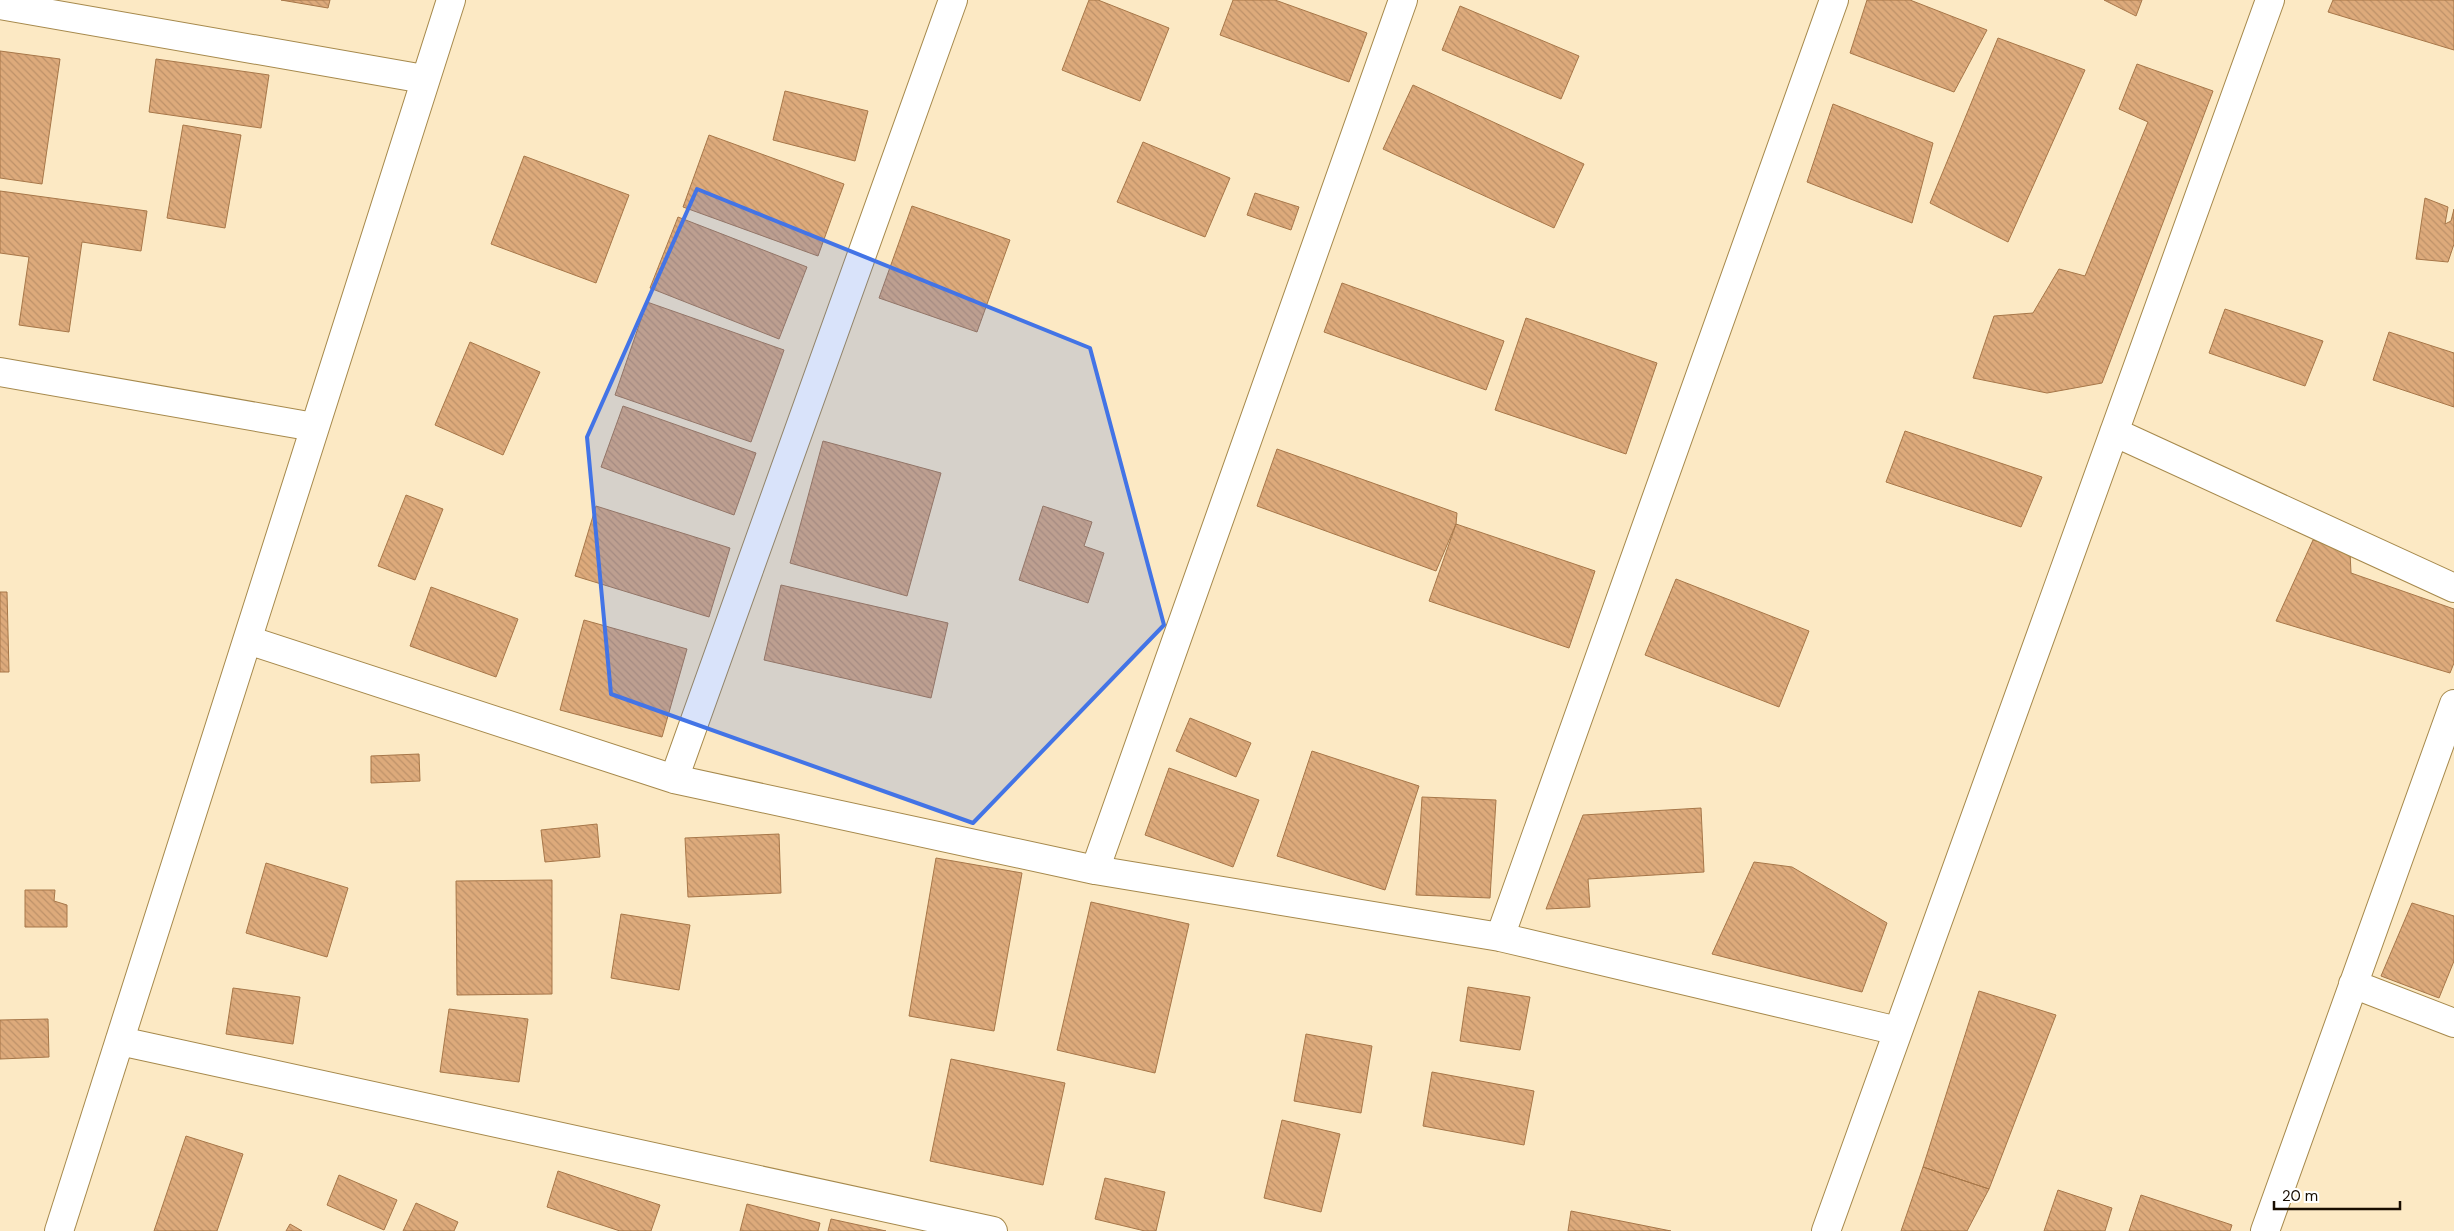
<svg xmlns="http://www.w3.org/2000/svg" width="2454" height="1231" viewBox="0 0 2454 1231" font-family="'DM Sans',sans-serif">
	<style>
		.building { fill: url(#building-back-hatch); stroke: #a77749 }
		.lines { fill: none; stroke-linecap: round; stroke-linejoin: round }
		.minor-casing { stroke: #a6894c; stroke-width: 30 }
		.tertiary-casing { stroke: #a6894c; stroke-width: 30 }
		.minor { stroke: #fff; stroke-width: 28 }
		.tertiary { stroke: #fff; stroke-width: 28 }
		.marked { fill: #4374e6; fill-opacity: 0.2; stroke: #4374e6; stroke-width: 4; stroke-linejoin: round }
	</style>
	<defs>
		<pattern id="building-back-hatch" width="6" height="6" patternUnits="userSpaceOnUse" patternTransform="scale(1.25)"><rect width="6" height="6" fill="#ddaa7b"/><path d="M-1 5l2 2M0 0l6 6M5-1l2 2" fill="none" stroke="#bd9169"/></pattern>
	</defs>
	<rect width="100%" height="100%" fill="#fce9c4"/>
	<!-- building -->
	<path class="building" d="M281 0H330L328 8Z
		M1089 0H1098L1169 28 1140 101 1062 70Z
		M1233 0H1275L1367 33 1349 82 1220 35Z
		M1867 0H1910L1987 30 1954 92 1850 53Z
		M2104 0H2142L2136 16Z
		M2333 0H2454V50L2328 12Z
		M1460 6 1579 56 1561 99 1442 50Z
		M1998 38 2085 70 2008 242 1930 203Z
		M0 51 60 59 42 184 0 178Z
		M156 59 269 75 261 128 149 112Z
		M2137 64 2213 91 2102 383 2047 393 1973 378 1994 316 2033 313 2059 269 2085 276 2148 122 2119 109Z
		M1413 85 1584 164 1554 228 1383 149Z
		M785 91 868 111 855 161 773 140Z
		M1833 104 1933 143 1912 223 1807 182Z
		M183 125 241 135 225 228 167 218Z
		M709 135 844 184 818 256 683 207Z
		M1143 142 1230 178 1205 237 1117 202Z
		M524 156 629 195 596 283 491 244Z
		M0 191 147 211 141 251 82 242 69 332 19 325 29 257 0 253Z
		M1255 193 1299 207 1291 230 1247 215Z
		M2425 198 2448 207 2445 224 2451 221 2454 209V244L2448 262 2416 259Z
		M912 206 1010 240 977 332 879 298Z
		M678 217 807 267 779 339 650 288Z
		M1342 283 1504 341 1486 390 1324 332Z
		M647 302 784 350 751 442 615 395Z
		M2225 309 2323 341 2305 386 2209 353Z
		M1526 318 1657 363 1626 454 1495 410Z
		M2389 332 2454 353V407L2373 380Z
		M470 342 540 372 503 455 435 425Z
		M623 406 756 453 734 515 601 467Z
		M1905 431 2042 477 2021 527 1886 482Z
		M823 441 941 473 907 596 790 563Z
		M1277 449 1457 513 1456 524 1436 571 1257 506Z
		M406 495 443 509 415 580 378 566Z
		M596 506 730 548 709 617 575 576Z
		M1043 506 1092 522 1084 546 1104 553 1088 603 1019 580Z
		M1456 524 1595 571 1569 648 1429 601Z
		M2313 540 2350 552 2351 573 2454 609V663L2450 673 2276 621Z
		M1676 579 1809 631 1779 707 1645 655Z
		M781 585 948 623 931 698 764 660Z
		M431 587 518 619 496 677 410 646Z
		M0 592H7L9 672H0Z
		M584 620 687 649 662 737 560 710Z
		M1190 718 1251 743 1236 777 1176 751Z
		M1312 751 1419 786 1385 890 1277 856Z
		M419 754 420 781 371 783V756Z
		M1169 768 1259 800 1233 867 1145 835Z
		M1422 797 1496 800 1490 898 1416 895Z
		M1701 808 1704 872 1588 879 1590 907 1546 909 1583 815Z
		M597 824 600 857 545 862 541 830Z
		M779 834 781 893 688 897 685 838Z
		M936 858 1022 873 994 1031 909 1016Z
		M1754 862 1792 867 1887 923 1862 992 1712 954Z
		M266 863 348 888 327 957 246 933Z
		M552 880V994L457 995 456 881Z
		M25 890H55L54 901 67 905V927H25Z
		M1091 902 1189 924 1155 1073 1057 1050Z
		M2412 903 2454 916V961L2439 998 2381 976Z
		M621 914 690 925 679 990 611 978Z
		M1468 987 1530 997 1520 1050 1460 1041Z
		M233 988 300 997 293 1044 226 1034Z
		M1979 991 2056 1015 1989 1189 1923 1167Z
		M449 1009 528 1019 519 1082 440 1072Z
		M48 1019 49 1057 0 1059V1020Z
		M1306 1034 1372 1046 1361 1113 1294 1101Z
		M951 1059 1065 1083 1043 1185 930 1161Z
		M1432 1072 1534 1091 1524 1145 1423 1126Z
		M1282 1120 1340 1134 1321 1212 1264 1198Z
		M186 1136 243 1154 217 1231H154Z
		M1923 1167 1989 1189 1967 1231H1901Z
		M558 1171 660 1205 651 1231H620L547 1207Z
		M339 1175 397 1200 384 1230 327 1205Z
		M1105 1178 1165 1192 1156 1231H1145L1095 1219Z
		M2058 1190 2112 1208 2105 1231H2044Z
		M2141 1195 2232 1225 2230 1231H2129Z
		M416 1203 458 1222 454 1231H403Z
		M747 1204 820 1223 818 1231H740Z
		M1571 1211 1671 1231H1568Z
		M831 1219 886 1231H828Z
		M290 1224 302 1231H286Z"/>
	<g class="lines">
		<defs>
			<path id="minor" d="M0 5 424 79
				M0 372 314 427
				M2114 432 2454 588
				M248 640 674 779 1095 870 1500 937 1898 1031
				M674 779 953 0
				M1095 870 1403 0
				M1500 937 1834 0
				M2353 984 2454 1023
				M120 1041 993 1231
				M1826 1231 2270 0
				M2265 1231 2454 704"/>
			<path id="tertiary" d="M59 1231 451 0"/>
		</defs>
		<!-- minor casing -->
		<use href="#minor" class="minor-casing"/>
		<!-- tertiary casing -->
		<use href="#tertiary" class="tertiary-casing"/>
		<!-- minor -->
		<use href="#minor" class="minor"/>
		<!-- tertiary -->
		<use href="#tertiary" class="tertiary"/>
	</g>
	<!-- marked area -->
	<path class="marked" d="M697 189 1090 348 1164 625 973 823 611 694 587 437Z"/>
	<!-- scale -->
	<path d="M2274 1201v8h126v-8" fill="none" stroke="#180d00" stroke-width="2.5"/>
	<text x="2282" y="1201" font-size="15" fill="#180d00" stroke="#ffffff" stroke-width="4" paint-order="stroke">20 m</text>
</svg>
